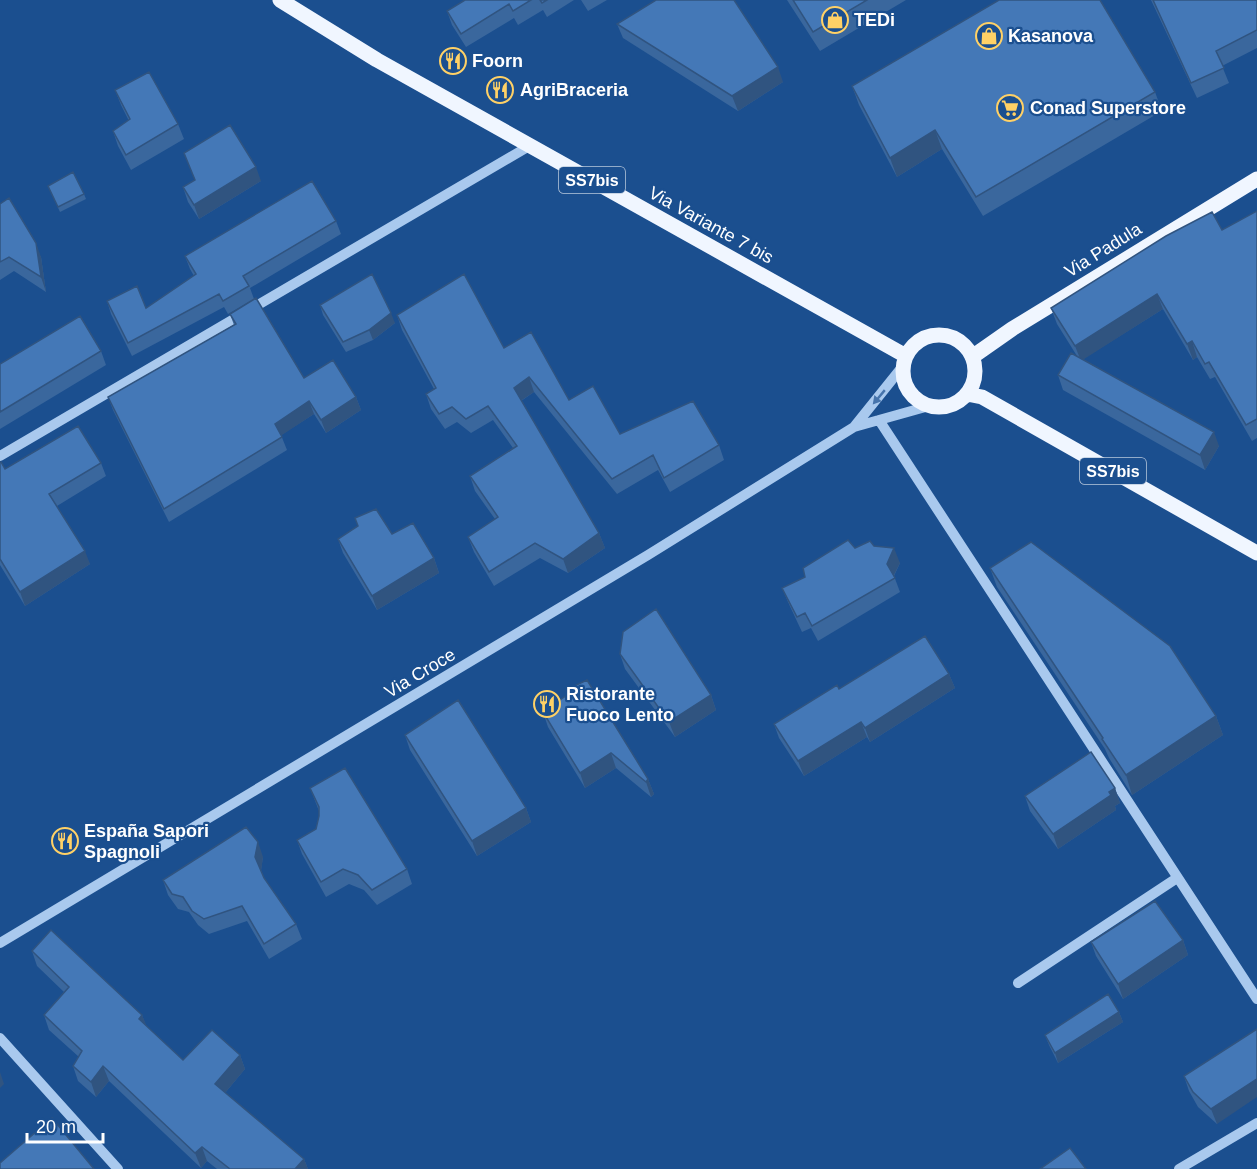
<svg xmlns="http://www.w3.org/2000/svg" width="1257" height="1169" viewBox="0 0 1257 1169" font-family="Helvetica,sans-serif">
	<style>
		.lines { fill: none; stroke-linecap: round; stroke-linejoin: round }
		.minor { stroke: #a9c9ee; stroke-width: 10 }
		.major { stroke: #f0f6ff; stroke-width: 15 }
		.wall { fill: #3a679d }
		.shaded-wall { fill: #305480 }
		.building { fill: #4478b7; stroke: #305480; stroke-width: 1.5 }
		.oneway { fill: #4674ac }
		.labels { text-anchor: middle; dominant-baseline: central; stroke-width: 4.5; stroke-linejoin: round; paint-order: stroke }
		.shield { fill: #1b4f8f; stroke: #bbcadd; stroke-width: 1.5 }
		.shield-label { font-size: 16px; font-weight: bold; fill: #fff }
		.poi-label { font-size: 18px; font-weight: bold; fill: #fff; stroke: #1b4f8f; text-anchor: start }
		.street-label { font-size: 18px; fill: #fff; stroke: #1b4f8f }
	</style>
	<rect width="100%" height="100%" fill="#1b4f8f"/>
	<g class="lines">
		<!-- minor -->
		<path class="minor" d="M879 420 1257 999
			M854 427 903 366
			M0 456 531 145
			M0 943 648 555 854 427 929 406
			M1018 983 1177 878
			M0 1038 118 1169
			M1179 1169 1257 1123"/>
		<!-- major -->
		<path class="major" d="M280 0 377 60 906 356
			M903 371a36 36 0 1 1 72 0a36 36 0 1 1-72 0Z
			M972 357 1012 329 1257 179
			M967 394 982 397 1257 553"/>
	</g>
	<!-- wall -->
	<path class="wall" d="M465 0H574L547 17 543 10 518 25 514 18 466 47 452 25 447 11Z
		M581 0H607L588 11Z
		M787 0H906L820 51Z
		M1151 0H1257V48L1222 66 1229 83 1197 98Z
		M617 24 783 82 738 111 623 38Z
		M852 86 1155 92 1162 111 983 216 942 149 897 177 859 105Z
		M115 90 178 124 184 139 131 170 118 146 113 131 129 121 121 105Z
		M261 181 199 219 188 202 183 187Z
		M48 186 84 194 86 199 60 212Z
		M0 204 41 257 46 292 14 271 0 280Z
		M1257 211V438L1252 441 1215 377 1210 379 1197 357 1193 360 1163 309 1083 359 1219 446 1205 470 1063 390 1058 375 1077 356 1057 324 1051 308 1222 230Z
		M336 221 341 234 250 288 254 299 228 314 224 307 132 356 111 314 107 301 146 308 194 276 190 269 185 256Z
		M320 305 395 323 373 340 346 352 323 315Z
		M230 314 304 378 356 397 361 410 326 433 314 414 281 435 287 450 169 522 113 410 108 397 234 325Z
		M397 315 504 348 569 400 620 434 719 445 724 460 670 492 658 470 617 494 534 392 521 401 599 533 605 548 568 573 540 558 494 586 474 552 468 537 495 519 475 491 470 476 513 448 493 420 471 433 457 422 445 429 431 409 426 394 434 389 402 330Z
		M101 351 106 365 0 429V364Z
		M0 463 5 469 101 463 106 476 57 506 90 564 25 606 0 565Z
		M355 518 392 534 434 558 439 573 377 610 343 553 338 539 358 526Z
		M874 546 900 563 894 576 900 592 818 641 811 628 802 632 788 602 782 588 805 577 855 548Z
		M990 568 1216 716 1223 735 1132 795 1109 758 1105 749 997 587Z
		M620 654 711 695 716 710 675 737 625 669Z
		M949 674 955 688 870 742 867 737 804 776 779 738 774 724 839 689Z
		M567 695 648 779 654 794 651 797 616 768 585 788 548 727 543 712Z
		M405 735 526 808 531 822 477 856 410 750Z
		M310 788 407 869 412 884 377 905 364 890 349 884 326 897 302 854 297 840 316 829 319 816V811Z
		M1115 788 1120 803 1115 806 1116 810 1058 849 1030 811 1025 796Z
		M263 857 261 870 264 878 296 924 302 939 269 959 247 921 209 934 198 925 189 912 178 909 168 895 163 880Z
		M1183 940 1188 955 1123 999 1096 956 1091 942Z
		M32 951 142 1015 146 1026 183 1060 240 1055 245 1069 225 1093 304 1159 308 1169H217L207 1161 201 1168 109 1081 96 1097 78 1081 73 1066 79 1057 49 1030 44 1015 64 992 37 966Z
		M1119 1012 1123 1022 1058 1063 1049 1045 1045 1035Z
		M1257 1029 1217 1124 1198 1107 1189 1091 1184 1076Z"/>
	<!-- shaded-wall -->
	<path class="shaded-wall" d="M778 67 783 82 738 111 732 96Z
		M935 130 942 149 897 177 890 158Z
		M256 167 261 181 199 219 194 205Z
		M36 243 41 257 46 292 41 277Z
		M1157 294 1163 309 1081 361 1075 346Z
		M391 313 395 323 373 340 369 330Z
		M1192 341 1197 357 1193 360 1187 344Z
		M529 377 534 392 519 402 514 388Z
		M356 397 361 410 326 433 321 420Z
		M309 401 314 414 279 437 275 424Z
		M1214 432 1219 446 1205 470 1200 455Z
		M599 533 605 548 568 573 563 559Z
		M894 548 900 563 892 579 887 564Z
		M85 551 90 564 25 606 20 592Z
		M434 558 439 573 377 610 372 596Z
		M949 674 955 688 870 742 865 728Z
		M711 695 716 710 675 737 669 722Z
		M1216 716 1223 735 1132 795 1126 775Z
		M861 722 867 737 804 776 798 761Z
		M611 753 616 768 585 788 580 773Z
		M648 779 654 794 651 797 646 782Z
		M1115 788 1120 803 1115 806 1116 810 1058 849 1053 834Z
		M526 808 531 822 477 856 472 841Z
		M258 842 263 857 261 872 255 857Z
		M1183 940 1188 955 1123 999 1118 984Z
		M1119 1012 1123 1022 1058 1063 1055 1053Z
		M142 1015 148 1029 139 1019Z
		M240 1055 245 1069 220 1099 215 1084Z
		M103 1066 109 1081 96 1097 91 1082Z
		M0 1072 4 1084 0 1088Z
		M1257 1079V1097L1217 1124 1211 1109Z
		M202 1147 207 1161 201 1168 195 1153Z
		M304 1159 308 1169H295Z"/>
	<!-- building -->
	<path class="building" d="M465 0H531L513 11 509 4 461 34 447 11Z
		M540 0H547L542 3Z
		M656 0H734L778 67 732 96 617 24Z
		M793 0H867L813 32Z
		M999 0H1100L1155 92 976 197 935 130 890 158 852 86Z
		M1153 0H1257V30L1216 51 1224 68 1191 83Z
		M149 72 178 124 126 155 113 131 130 119 115 90Z
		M230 125 256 167 194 205 183 187 195 180 184 153Z
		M73 172 84 194 58 207 48 186Z
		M312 181 336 221 243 276 249 286 223 301 219 294 128 343 107 301 137 286 146 308 196 274 185 256Z
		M9 198 36 243 41 277 9 257 0 262V204Z
		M1257 211V419L1246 425 1209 362 1205 364 1192 341 1187 344 1157 294 1075 346 1051 308 1166 236 1212 212 1222 230Z
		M372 274 391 313 369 330 343 342 320 305Z
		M464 274 504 348 531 332 569 400 593 386 620 434 693 401 719 445 664 478 653 455 612 479 529 377 514 388 599 533 563 559 535 543 489 572 468 537 498 517 470 476 517 446 488 406 466 419 452 407 439 414 426 394 436 388 397 315Z
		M256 298 304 378 333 360 356 397 321 420 309 401 275 424 282 437 164 509 108 397 236 324 230 314Z
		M80 316 101 351 0 412V364Z
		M1071 353 1214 432 1200 455 1058 375Z
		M78 426 101 463 49 494 85 551 20 592 0 559V463L1 462 5 469Z
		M376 509 392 534 413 523 434 558 372 596 338 539 358 526 355 518Z
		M848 540 855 548 870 541 874 546 894 548 887 564 895 578 812 626 805 613 797 617 782 588 805 577 803 568Z
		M1031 542 1170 646 1216 716 1126 775 1102 739 1103 738 990 568Z
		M656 609 711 695 669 722 620 654 623 632Z
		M925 636 949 674 865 728 861 722 798 761 774 724 837 685 839 689Z
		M587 680 648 779 646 782 611 753 580 773 543 712 567 695 570 688Z
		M458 700 526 808 472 841 405 735Z
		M1091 752 1115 788 1109 792 1111 795 1053 834 1025 796Z
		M345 768 407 869 372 890 358 875 343 869 321 882 297 840 316 829 319 816V807L310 788Z
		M246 827 258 842 255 857 264 878 296 924 264 944 242 906 204 919 192 911 183 897 172 894 163 880Z
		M1155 901 1183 940 1118 984 1091 942Z
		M51 930 142 1015 139 1019 183 1060 212 1030 240 1055 215 1084 304 1159 295 1169H230L202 1147 195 1153 103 1066 91 1082 73 1066 82 1051 44 1015 69 987 32 951Z
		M1108 994 1119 1012 1055 1053 1045 1035Z
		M1257 1029V1079L1211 1109 1193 1092 1184 1076Z
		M52 1118 94 1169H0V1163Z
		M1070 1148 1086 1169H1040Z"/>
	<!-- one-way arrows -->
	<defs><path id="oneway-solid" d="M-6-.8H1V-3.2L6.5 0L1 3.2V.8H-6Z" transform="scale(1.5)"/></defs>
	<use class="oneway" href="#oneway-solid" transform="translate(879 397) rotate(130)"/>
	<!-- icons -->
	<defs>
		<symbol id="shop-ring" viewBox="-11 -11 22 22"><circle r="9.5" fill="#1b4f8f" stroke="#ffd166" stroke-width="1.5"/><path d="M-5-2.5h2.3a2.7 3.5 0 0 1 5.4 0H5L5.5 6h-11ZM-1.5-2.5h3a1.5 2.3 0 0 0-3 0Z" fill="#ffd166"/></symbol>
		<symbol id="restaurant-ring" viewBox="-11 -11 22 22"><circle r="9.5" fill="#1b4f8f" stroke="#ffd166" stroke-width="1.5"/><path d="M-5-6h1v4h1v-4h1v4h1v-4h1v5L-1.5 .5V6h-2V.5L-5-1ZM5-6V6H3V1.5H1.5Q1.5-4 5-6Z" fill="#ffd166"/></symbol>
		<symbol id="supermarket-ring" viewBox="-11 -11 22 22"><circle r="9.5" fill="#1b4f8f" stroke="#ffd166" stroke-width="1.5"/><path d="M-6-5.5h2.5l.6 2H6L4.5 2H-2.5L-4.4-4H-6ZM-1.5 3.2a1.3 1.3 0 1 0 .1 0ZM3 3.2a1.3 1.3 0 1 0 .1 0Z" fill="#ffd166"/></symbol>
	</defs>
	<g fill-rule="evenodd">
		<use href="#shop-ring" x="820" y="5" width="30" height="30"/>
		<use href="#shop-ring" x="974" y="21" width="30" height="30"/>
		<use href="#restaurant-ring" x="438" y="46" width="30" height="30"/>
		<use href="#restaurant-ring" x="485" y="75" width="30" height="30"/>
		<use href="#supermarket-ring" x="995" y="93" width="30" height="30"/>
		<use href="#restaurant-ring" x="532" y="689" width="30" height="30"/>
		<use href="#restaurant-ring" x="50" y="826" width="30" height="30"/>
	</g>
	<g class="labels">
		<!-- shield labels -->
		<g class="shield">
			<rect x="559" y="167" width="66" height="26" rx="4.5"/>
			<rect x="1080" y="458" width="66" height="26" rx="4.5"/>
		</g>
		<g class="shield-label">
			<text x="592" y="180">SS7bis</text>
			<text x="1113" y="471">SS7bis</text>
		</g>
		<!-- poi labels -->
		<g class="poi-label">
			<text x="854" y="20">TEDi</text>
			<text x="1008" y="36">Kasanova</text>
			<text x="472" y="61">Foorn</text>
			<text x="520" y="90">AgriBraceria</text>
			<text x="1030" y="108">Conad Superstore</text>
			<text x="566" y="694">Ristorante<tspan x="566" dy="21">Fuoco Lento</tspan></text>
			<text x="84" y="831">España Sapori<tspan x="84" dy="21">Spagnoli</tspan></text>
		</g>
		<!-- street labels -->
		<g class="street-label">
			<text transform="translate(711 225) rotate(29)">Via Variante 7 bis</text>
			<text transform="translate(1103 250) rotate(-32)">Via Padula</text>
			<text transform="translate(420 673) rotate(-31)">Via Croce</text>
		</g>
	</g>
	<!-- scale -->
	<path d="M27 1133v9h76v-9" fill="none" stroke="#ffffff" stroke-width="3"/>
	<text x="36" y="1133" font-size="18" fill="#ffffff" stroke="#1b4f8f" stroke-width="4.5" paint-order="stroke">20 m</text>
</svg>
